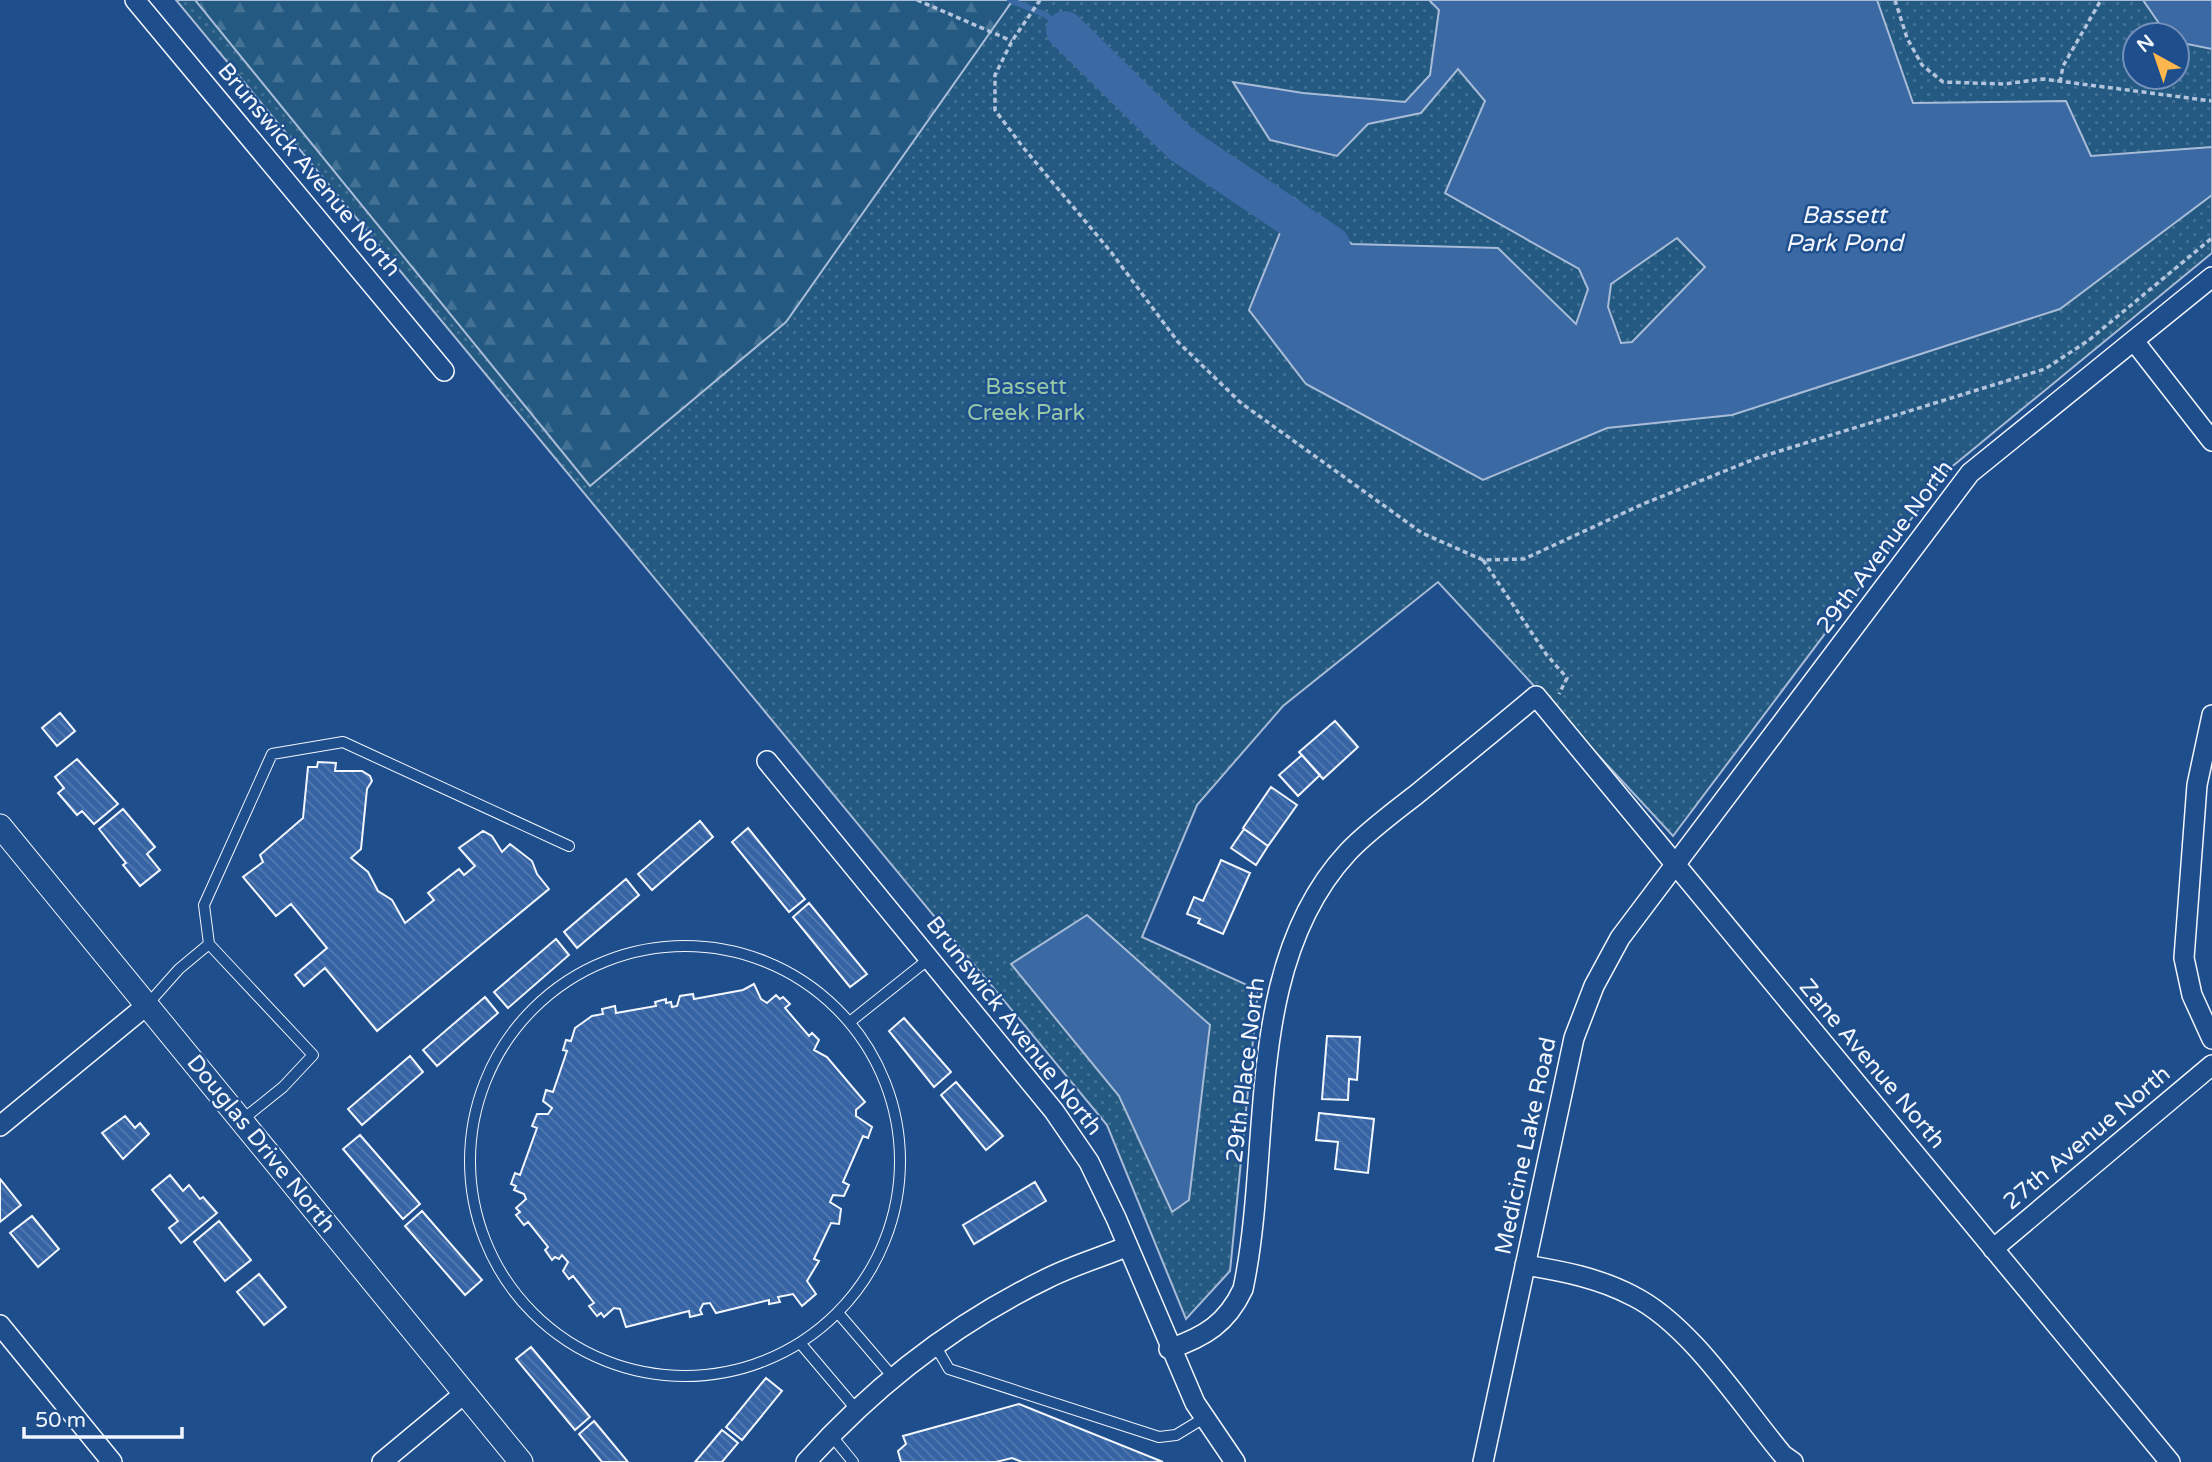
<svg xmlns="http://www.w3.org/2000/svg" width="2212" height="1462" viewBox="0 0 2212 1462" font-family="'Varela Round',sans-serif">
	<style>
		.grass { fill: url(#grass-dots); stroke: #a8bbd7; stroke-width: 2; fill-rule: evenodd }
		.forest { fill: url(#forest-firs); stroke: #a8bbd7; stroke-width: 2 }
		.water { fill: #3b69a3; stroke: #a8bbd7; stroke-width: 2; fill-rule: evenodd }
		.lines { fill: none; stroke-linecap: round; stroke-linejoin: round }
		.stream { stroke: #3b69a3; stroke-width: 6 }
		.river { stroke: #3b69a3; stroke-width: 38 }
		.building { fill: url(#building-back-hatch); stroke: #f2f6ff; stroke-width: 2 }
		.service-casing { stroke: #f2f6ff; stroke-width: 12 }
		.minor-casing { stroke: #f2f6ff; stroke-width: 22 }
		.tertiary-casing { stroke: #f2f6ff; stroke-width: 25 }
		.path { stroke: #b3c4dc; stroke-width: 3.5; stroke-dasharray: 5 3.5; stroke-linecap: butt }
		.service { stroke: #1f4e8c; stroke-width: 10 }
		.minor { stroke: #1f4e8c; stroke-width: 19 }
		.tertiary { stroke: #1f4e8c; stroke-width: 23 }
		.labels { text-anchor: middle; dominant-baseline: central; stroke-width: 5; stroke-linejoin: round; paint-order: stroke }
		.street-label { font-size: 23px; fill: #f2f6ff; stroke: #1f4e8c }
		.park-label { font-size: 23px; fill: #97c8a6; stroke: #1f4e8c }
		.water-label { font-size: 24px; font-style: italic; fill: #f2f6ff; stroke: #1f4e8c }
	</style>
	<defs>
		<pattern id="grass-dots" width="8" height="8" patternUnits="userSpaceOnUse" patternTransform="scale(1.75)"><rect width="8" height="8" fill="#245a82"/><path d="M2 2h.1M6 6h.1" fill="none" stroke="#447295" stroke-width="1.8" stroke-linecap="round"/></pattern>
		<pattern id="forest-firs" width="22" height="20" patternUnits="userSpaceOnUse" patternTransform="scale(1.75)"><rect width="22" height="20" fill="#245a82"/><path d="M5 1l3.5 6h-7zM16 11l3.5 6h-7z" fill="#447295"/></pattern>
		<pattern id="building-back-hatch" width="6" height="6" patternUnits="userSpaceOnUse" patternTransform="scale(1.75)"><rect width="6" height="6" fill="#3563a3"/><path d="M-1 5l2 2M0 0l6 6M5-1l2 2" fill="none" stroke="#537ab1"/></pattern>
	</defs>
	<rect width="100%" height="100%" fill="#1f4e8c"/>
	<!-- grass -->
	<path class="grass" d="M176 0H2212V253L1948 470 1673 836 1438 582 1283 706 1197 805 1142 937 1258 990 1230 1271 1186 1319 1107 1125ZM2135 35H2177V77H2135Z"/>
	<!-- forest -->
	<path class="forest" d="M195 0H1013L786 322 590 486Z"/>
	<!-- water -->
	<path class="water" d="M1429 0H1877L1913 103 2066 101 2091 156 2212 147V195L2060 309 1732 415 1607 428 1483 480 1306 384 1249 310 1294 198 1352 244 1498 248 1576 324 1588 289 1579 269 1445 193 1485 101 1458 69 1421 113 1368 124 1337 156 1270 140 1233 82 1303 93 1405 102 1430 75 1439 10ZM1677 238 1705 267 1632 342 1621 343 1608 307 1611 284Z
		M2143 0H2212V49L2177 42V35H2167Z
		M1087 915 1210 1025 1189 1200 1172 1212 1119 1096 1011 964Z"/>
	<g class="lines">
		<!-- stream -->
		<path class="stream" d="M1010 0 1046 15 1065 30"/>
		<!-- river -->
		<path class="river" d="M1065 30 1181 144 1331 245"/>
	</g>
	<!-- building -->
	<path class="building" d="M60 713 75 731 57 746 42 728Z
		M1335 721 1358 747 1323 779 1299 752Z
		M1302 755 1320 775 1298 796 1279 775Z
		M77 759 118 804 94 824 82 811 77 815 58 793 64 788 55 777Z
		M318 762 336 763 335 771H362L370 776 372 781 367 789 361 849 351 858 368 872 378 891 392 900 405 923 434 900 428 893 459 869 464 875 475 866 459 848 483 831 492 836 502 852 510 844 532 861 537 874 549 889 377 1031 325 968 304 986 295 975 327 948 291 904 276 916 243 877 263 862 260 855 303 818 308 767H317Z
		M1271 787 1297 805 1268 846 1243 828Z
		M123 809 155 847 147 854 160 870 140 886 123 865 126 863 99 829Z
		M700 821 713 837 652 890 638 874Z
		M748 828 805 899 789 912 732 842Z
		M1244 829 1268 846 1256 865 1231 848Z
		M1221 860 1250 873 1223 934 1198 923 1200 919 1187 914 1194 897 1203 901Z
		M626 879 639 895 577 948 564 932Z
		M809 903 867 974 850 987 793 917Z
		M556 939 569 955 508 1008 494 992Z
		M754 984 761 999 767 1003 776 995 780 999 783 997 790 1004 785 1008 809 1036 812 1033 819 1040 814 1050 827 1057 865 1102 856 1110V1116L872 1127 868 1138 863 1136 843 1182 849 1185 844 1196 833 1195 830 1202 841 1209 839 1224 831 1223 814 1259 819 1261 807 1281 816 1294 802 1306 793 1294 778 1297 780 1302 769 1304V1300L716 1313 710 1303 703 1304 700 1310 702 1314 690 1317 689 1311 626 1327 620 1309 614 1308 604 1317 601 1313 597 1316 589 1306 594 1303 573 1276 569 1279 563 1271 568 1262 562 1255 559 1259 555 1257 552 1260 545 1250 548 1247 528 1222 524 1225 516 1215 520 1212 516 1208 526 1199 524 1194 514 1190 516 1186 511 1184 515 1173 520 1175 537 1128 532 1126 537 1114H548L552 1108 543 1101 546 1090 553 1092 567 1051 563 1050 566 1040 571 1041 575 1028 592 1016 603 1014 602 1009 615 1006 616 1013 656 1006 655 1002 666 999V1003L671 1002 672 1007 677 1006 680 996 693 994 694 999 743 990Z
		M485 997 498 1013 437 1066 423 1050Z
		M904 1018 951 1072 934 1087 889 1031Z
		M1327 1036 1360 1037 1357 1080 1349 1079 1348 1100 1322 1099Z
		M410 1056 423 1072 362 1125 348 1109Z
		M956 1082 1003 1136 986 1150 941 1095Z
		M1319 1113 1374 1119 1368 1173 1335 1169 1338 1142 1316 1140Z
		M125 1116 135 1128 140 1123 149 1134 123 1159 102 1133Z
		M360 1135 420 1204 403 1219 343 1149Z
		M170 1175 183 1191 189 1185 200 1199 203 1197 217 1213 181 1243 169 1228 178 1221 152 1190Z
		M0 1179 21 1205 0 1222Z
		M1035 1182 1046 1201 974 1244 963 1225Z
		M422 1211 482 1280 465 1295 405 1226Z
		M32 1216 59 1249 38 1267 10 1233Z
		M219 1221 251 1260 225 1281 194 1242Z
		M259 1274 286 1307 264 1325 237 1292Z
		M531 1347 590 1417 575 1430 516 1359Z
		M766 1378 782 1391 742 1440 726 1427Z
		M1019 1404 1163 1462H1022L1012 1458 996 1462H901L898 1451 906 1444 903 1436Z
		M594 1421 628 1462H602L579 1434Z
		M722 1430 738 1443 722 1462H695Z"/>
	<g class="lines">
		<defs>
			<path id="service" d="M209 944 313 1055 283 1087 242 1120
				M470 1161a215 215 0 1 1 430 0a215 215 0 1 1-430 0Z
				M147 1005 179 969 209 944 204 905 272 754 343 742 569 846
				M851 1021 930 958
				M839 1314 893 1377
				M801 1344 856 1409
				M935 1345 949 1369 1159 1437 1176 1435 1204 1418
				M831 1435 853 1462"/>
			<path id="minor" d="M135 0 444 371
				M2134 341 2212 441
				M2212 715 2197 785 2184 958 2192 995 2212 1039
				M767 761 1054 1111 1089 1162 1116 1218 1195 1403 1235 1462
				M0 1126 147 1005
				M1993 1249 2212 1065
				M1525 1265C1562 1271 1599 1278 1633 1296 1691 1325 1741 1405 1783 1455L1793 1462
				M0 1325 112 1462
				M1169 1349C1205 1337 1227 1323 1243 1289 1273 1148 1242 966 1348 852 1368 831 1394 812 1417 794 1457 761 1497 729 1536 696L2170 1462
				M382 1462 465 1393
				M806 1462C875 1385 955 1323 1048 1278 1074 1265 1102 1257 1128 1246
				M1483 1462 1574 1038 1594 986 1620 938 1970 473 2212 277"/>
			<path id="tertiary" d="M0 826 521 1462"/>
		</defs>
		<!-- service casing -->
		<use href="#service" class="service-casing"/>
		<!-- minor casing -->
		<use href="#minor" class="minor-casing"/>
		<!-- tertiary casing -->
		<use href="#tertiary" class="tertiary-casing"/>
		<!-- path -->
		<path class="path" d="M917 0 1012 41
			M1040 0 1012 41 995 75V110L1022 146 1111 252 1178 342 1241 403 1422 533 1483 560 1524 559 1643 504 1757 458 2045 369 2089 340 2212 238
			M1895 0 1907 38 1922 65 1943 82 2004 84 2043 79 2212 101
			M2060 82 2063 66 2101 0
			M1483 560 1546 654 1567 678 1559 694"/>
		<!-- service -->
		<use href="#service" class="service"/>
		<!-- minor -->
		<use href="#minor" class="minor"/>
		<!-- tertiary -->
		<use href="#tertiary" class="tertiary"/>
	</g>
	<g class="labels">
		<!-- street labels -->
		<g class="street-label">
			<text transform="translate(309 170) rotate(50)">Brunswick Avenue North</text>
			<text transform="translate(1885 547) rotate(-53)">29th Avenue North</text>
			<text transform="translate(1014 1026) rotate(52)">Brunswick Avenue North</text>
			<text transform="translate(1872 1064) rotate(50)">Zane Avenue North</text>
			<text transform="translate(1246 1070) rotate(-83)">29th Place North</text>
			<text transform="translate(2087 1138) rotate(-40)">27th Avenue North</text>
			<text transform="translate(261 1144) rotate(51)">Douglas Drive North</text>
			<text transform="translate(1526 1146) rotate(-78)">Medicine Lake Road</text>
		</g>
		<!-- park labels -->
		<g class="park-label">
			<text x="1026" y="387">Bassett<tspan x="1026" dy="26">Creek Park</tspan></text>
		</g>
		<!-- water labels -->
		<g class="water-label">
			<text x="1844" y="215">Bassett<tspan x="1844" dy="28">Park Pond</tspan></text>
		</g>
	</g>
	<!-- north arrow -->
	<g transform="translate(2156 56) rotate(320)"><circle r="33" fill="#1f4e8c" stroke="#7391ba" stroke-width="2"/>
	<path d="M0-5L12 26L0 18L-12 26Z" fill="#ffb74d"/>
	<text y="-10" font-size="19" font-weight="bold" text-anchor="middle" fill="#f2f6ff">N</text>
	</g>
	<!-- scale -->
	<path d="M24 1427v10h158v-10" fill="none" stroke="#f2f6ff" stroke-width="3.5"/>
	<text x="35" y="1427" font-size="21" fill="#f2f6ff" stroke="#1f4e8c" stroke-width="5" paint-order="stroke">50 m</text>
</svg>
